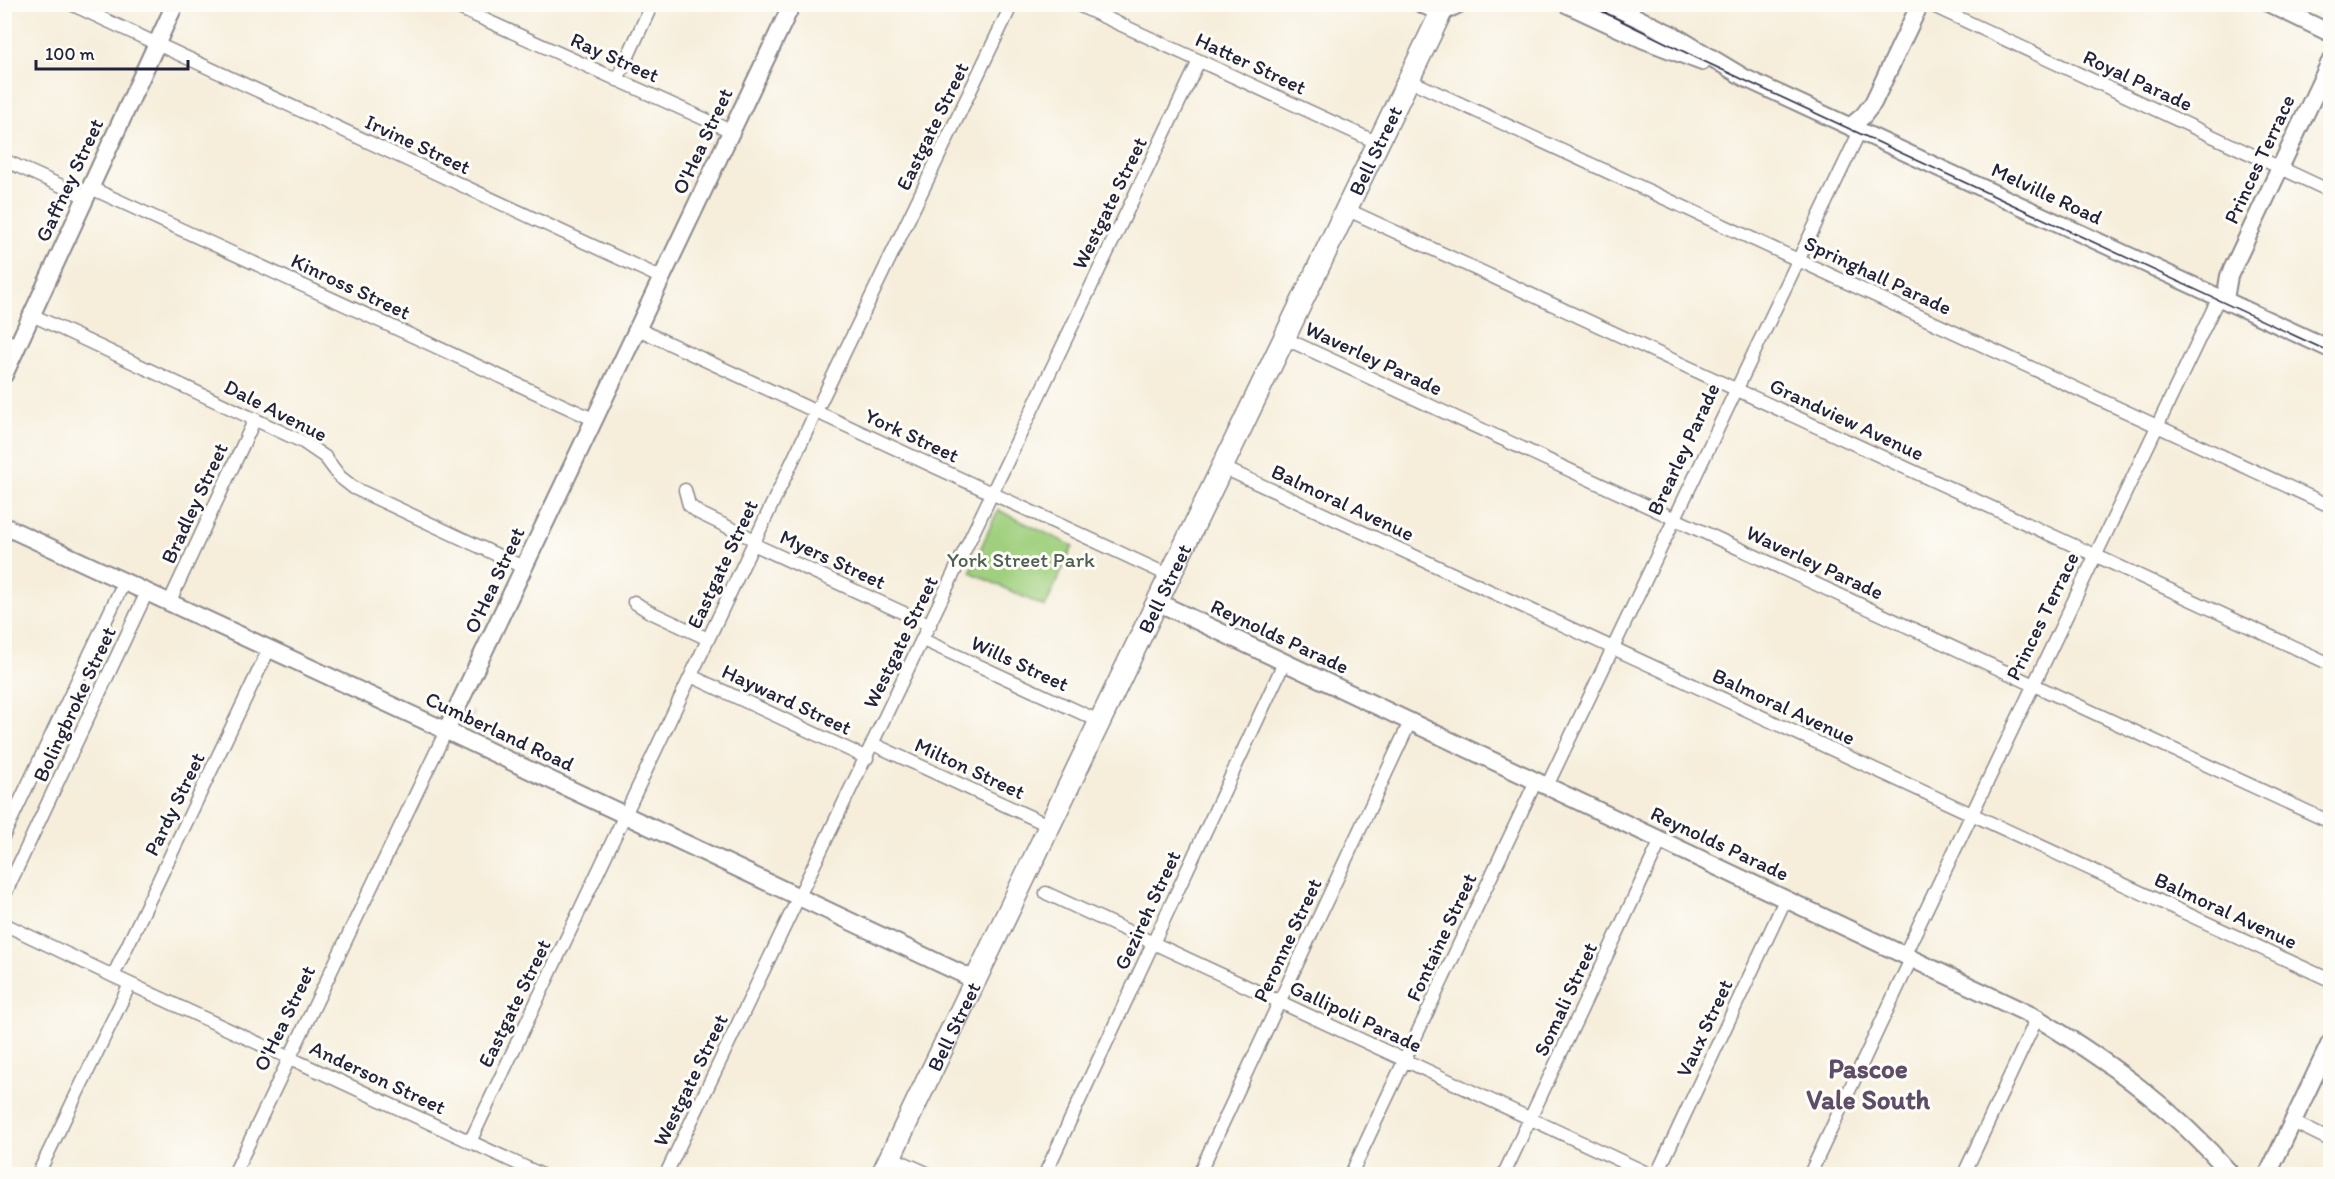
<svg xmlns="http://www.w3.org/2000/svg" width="2335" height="1179" viewBox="0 0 2335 1179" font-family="Itim,sans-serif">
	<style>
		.green { fill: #a0d07f; stroke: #61795d; stroke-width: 1.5 }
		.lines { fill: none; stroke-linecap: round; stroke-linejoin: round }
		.street-casing { stroke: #8c888b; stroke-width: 15 }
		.secondary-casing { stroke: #8c888b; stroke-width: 20 }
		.highway-casing { stroke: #8c888b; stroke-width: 24 }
		.street { stroke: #fff; stroke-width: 12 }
		.secondary { stroke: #fff; stroke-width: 16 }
		.highway { stroke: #fff; stroke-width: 21 }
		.tram { stroke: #22223b; stroke-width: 1.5 }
		.labels { text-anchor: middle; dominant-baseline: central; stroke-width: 6; stroke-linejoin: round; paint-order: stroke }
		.street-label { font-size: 21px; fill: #22223b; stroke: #fdfcf7 }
		.park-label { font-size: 21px; fill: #4e5f53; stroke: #fdfcf7 }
		.district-label { font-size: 27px; font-weight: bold; fill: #5d4d66; stroke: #fdfcf7 }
	</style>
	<rect width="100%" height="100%" fill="#fdfcf7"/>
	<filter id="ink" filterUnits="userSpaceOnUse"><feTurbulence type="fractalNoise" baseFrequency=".0167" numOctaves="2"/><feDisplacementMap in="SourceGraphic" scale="12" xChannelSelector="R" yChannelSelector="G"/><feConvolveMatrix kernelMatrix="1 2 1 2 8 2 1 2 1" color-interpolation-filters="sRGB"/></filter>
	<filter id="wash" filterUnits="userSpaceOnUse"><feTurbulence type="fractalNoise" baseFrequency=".008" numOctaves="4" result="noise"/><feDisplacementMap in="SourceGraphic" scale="24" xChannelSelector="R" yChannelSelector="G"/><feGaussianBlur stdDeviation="1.35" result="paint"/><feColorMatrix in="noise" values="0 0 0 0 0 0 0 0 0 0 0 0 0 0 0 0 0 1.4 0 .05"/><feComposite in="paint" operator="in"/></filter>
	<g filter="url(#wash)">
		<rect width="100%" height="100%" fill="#f6eedb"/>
		<!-- green -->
		<path class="green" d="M998 510 1073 546 1045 607 970 572Z
			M473 711 470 722 519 745 518 747 470 725 468 722Z"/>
	</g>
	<g filter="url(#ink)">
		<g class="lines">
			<defs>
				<path id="street" d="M71 4 662 278
					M450 4 731 131
					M1076 4 1378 143
					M1929 4 2330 191
					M617 80 652 4
					M1409 80 2330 506
					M4 160 86 197
					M91 188 595 420
					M1346 209 2330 664
					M32 315 303 442 325 457 340 477 354 488 525 568
					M638 329 1170 576
					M1284 338 2330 822
					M4 339 18 346
					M1222 467 2330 980
					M685 490 689 505 699 513 755 540
					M753 544 930 625
					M634 602 648 611 708 639
					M169 603 255 419
					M923 640 1101 722
					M691 676 867 758
					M873 744 1050 826
					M1547 786 1860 131
					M4 835 124 582
					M1046 893 1649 1174
					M4 896 147 592
					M4 924 113 976 540 1174
					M1905 954 2219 297
					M113 976 269 649
					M2293 1122 2330 1140
					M470 1142 811 422 1012 4
					M891 1157 929 1174
					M38 1174 130 984
					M234 1174 446 731
					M666 1174 1199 61
					M1045 1174 1284 663
					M1199 1174 1410 722
					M1351 1174 1536 781
					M1504 1174 1661 840
					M1657 1174 1786 898
					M1810 1174 1912 957
					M1964 1174 2037 1018"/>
				<path id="secondary" d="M1421 4 1441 13 1459 4
					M1566 4 1644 40 1702 62
					M1608 4 1675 36 1745 78 2330 349
					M2270 4 2330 33
					M1851 126 1863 116 1873 103 1920 4
					M2225 299 2229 276 2330 62
					M4 375 175 4
					M4 526 434 725 975 980
					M1157 602 2037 1018C2111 1063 2173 1108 2231 1174
					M446 731 792 4
					M2268 1174 2330 1043"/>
				<g id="highway">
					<path id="s1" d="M882 1174 1445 4"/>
				</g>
			</defs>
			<!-- street casing -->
			<use href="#street" class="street-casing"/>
			<!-- secondary casing -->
			<use href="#secondary" class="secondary-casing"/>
			<!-- highway casing -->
			<use href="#highway" class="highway-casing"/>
			<!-- street -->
			<use href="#street" class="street"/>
			<!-- secondary -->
			<use href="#secondary" class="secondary"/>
			<!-- highway -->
			<use href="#highway" class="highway"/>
			<!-- tram -->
			<path class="tram" d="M1587 4 1699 59 2330 352"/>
		</g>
	</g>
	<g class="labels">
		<!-- street labels -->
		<g class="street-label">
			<text transform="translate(615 57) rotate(24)">Ray Street</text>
			<text transform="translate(1251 63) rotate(25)">Hatter Street</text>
			<text transform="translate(2138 80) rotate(25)">Royal Parade</text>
			<text transform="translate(932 126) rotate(-64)">Eastgate Street</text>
			<text transform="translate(702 141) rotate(-65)">O'Hea Street</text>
			<text transform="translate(418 144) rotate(25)">Irvine Street</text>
			<text stroke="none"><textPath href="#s1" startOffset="1136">Bell Street</textPath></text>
			<text transform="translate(2259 159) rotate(-65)">Princes Terrace</text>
			<text transform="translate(69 180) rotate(-65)">Gaffney Street</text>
			<text transform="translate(2047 193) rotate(25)">Melville Road</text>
			<text transform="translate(1109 203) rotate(-64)">Westgate Street</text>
			<text transform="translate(1878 275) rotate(25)">Springhall Parade</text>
			<text transform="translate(351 286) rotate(25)">Kinross Street</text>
			<text transform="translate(1374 358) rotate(25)">Waverley Parade</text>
			<text transform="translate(276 410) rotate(27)">Dale Avenue</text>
			<text transform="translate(1847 419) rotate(25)">Grandview Avenue</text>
			<text transform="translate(912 435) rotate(25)">York Street</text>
			<text transform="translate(1683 449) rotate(-65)">Brearley Parade</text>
			<text transform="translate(1343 502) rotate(25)">Balmoral Avenue</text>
			<text transform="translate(194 503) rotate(-65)">Bradley Street</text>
			<text transform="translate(833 559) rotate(25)">Myers Street</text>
			<text transform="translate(1815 562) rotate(25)">Waverley Parade</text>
			<text transform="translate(722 564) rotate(-65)">Eastgate Street</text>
			<text transform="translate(494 580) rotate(-65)">O'Hea Street</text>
			<text stroke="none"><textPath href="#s1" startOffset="650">Bell Street</textPath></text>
			<text transform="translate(2042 616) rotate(-64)">Princes Terrace</text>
			<text transform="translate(1280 636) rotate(25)">Reynolds Parade</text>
			<text transform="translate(900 642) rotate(-64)">Westgate Street</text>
			<text transform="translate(1020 663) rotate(25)">Wills Street</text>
			<text transform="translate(787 699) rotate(25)">Hayward Street</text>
			<text transform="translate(74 704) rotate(-65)">Bolingbroke Street</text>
			<text transform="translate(1784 706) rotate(25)">Balmoral Avenue</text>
			<text transform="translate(500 731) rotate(25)">Cumberland Road</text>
			<text transform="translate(970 768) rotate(25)">Milton Street</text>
			<text transform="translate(174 804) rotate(-64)">Pardy Street</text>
			<text transform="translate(1720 843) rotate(25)">Reynolds Parade</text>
			<text transform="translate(1147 910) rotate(-65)">Gezireh Street</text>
			<text transform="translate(2226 910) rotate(25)">Balmoral Avenue</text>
			<text transform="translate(1441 937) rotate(-65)">Fontaine Street</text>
			<text transform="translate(1287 940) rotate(-65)">Peronne Street</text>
			<text transform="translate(1565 999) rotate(-65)">Somali Street</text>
			<text transform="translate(514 1003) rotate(-64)">Eastgate Street</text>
			<text transform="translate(1356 1016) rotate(25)">Gallipoli Parade</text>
			<text transform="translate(284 1018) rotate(-64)">O'Hea Street</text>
			<text stroke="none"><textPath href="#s1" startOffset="164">Bell Street</textPath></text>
			<text transform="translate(1704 1028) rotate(-65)">Vaux Street</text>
			<text transform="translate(378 1077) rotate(25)">Anderson Street</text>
			<text transform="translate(690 1080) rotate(-64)">Westgate Street</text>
		</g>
		<!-- park labels -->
		<g class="park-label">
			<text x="1021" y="559">York Street Park</text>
		</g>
		<!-- district labels -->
		<g class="district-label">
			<text x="1868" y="1068">Pascoe<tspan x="1868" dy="31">Vale South</tspan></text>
		</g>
	</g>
	<!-- margin -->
	<rect width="2335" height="1179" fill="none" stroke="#fdfcf7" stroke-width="24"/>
	<!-- scale -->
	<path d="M36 60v9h152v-9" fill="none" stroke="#22223b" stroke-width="3"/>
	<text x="45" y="60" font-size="18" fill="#22223b" stroke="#fdfcf7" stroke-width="4.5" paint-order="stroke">100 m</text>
</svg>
